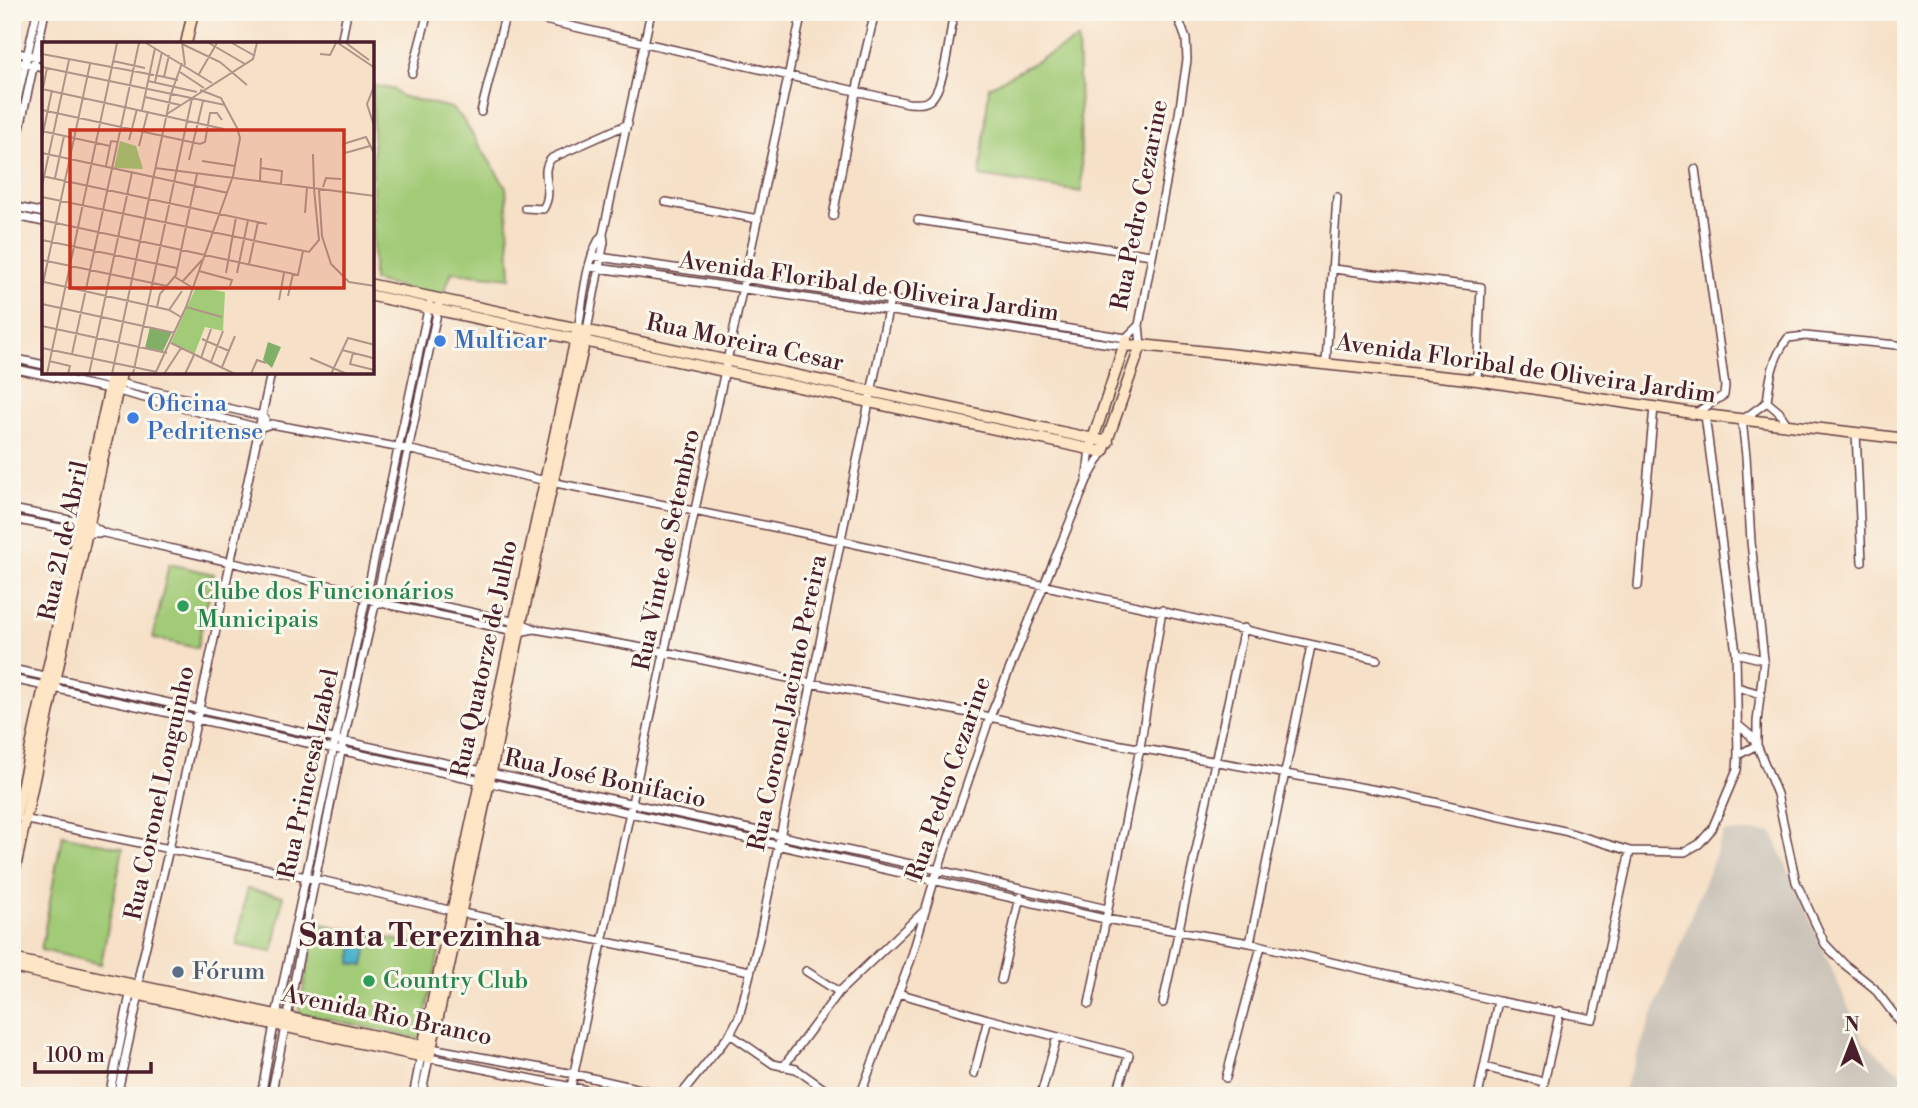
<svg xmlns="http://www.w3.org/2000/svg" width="1918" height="1108" viewBox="0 0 1918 1108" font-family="'Libre Bodoni',serif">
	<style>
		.industrial { fill: #cbc3b8 }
		.green { fill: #a2cb77; stroke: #767551; stroke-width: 2 }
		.water { fill: #4db3cc; stroke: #4c697c; stroke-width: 2 }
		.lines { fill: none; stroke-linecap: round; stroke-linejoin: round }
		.street-casing { stroke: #643c42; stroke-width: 10 }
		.secondary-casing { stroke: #643c42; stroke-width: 13 }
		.street { stroke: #fff; stroke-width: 7 }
		.secondary { stroke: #fee5c5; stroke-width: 10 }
		.shop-dot { fill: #3f7fe0; stroke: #fbf7ec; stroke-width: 2.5 }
		.leisure-dot { fill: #2e9e5b; stroke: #fbf7ec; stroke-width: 2.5 }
		.service-dot { fill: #5c6f8a; stroke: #fbf7ec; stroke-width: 2.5 }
		.labels { text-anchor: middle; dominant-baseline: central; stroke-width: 6; stroke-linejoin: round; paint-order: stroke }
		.street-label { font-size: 24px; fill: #4a1f2b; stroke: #fbf7ec }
		.shop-label { font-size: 24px; fill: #366cbe; stroke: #fbf7ec; text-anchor: start }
		.leisure-label { font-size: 24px; fill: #27864d; stroke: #fbf7ec; text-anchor: start }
		.service-label { font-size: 24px; fill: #4e5e75; stroke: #fbf7ec; text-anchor: start }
		.district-label { font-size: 32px; font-weight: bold; fill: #4a1f2b; stroke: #fbf7ec }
		.inset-road { fill: none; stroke: #b19389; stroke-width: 2 }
		.view { fill: #c8321e; fill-opacity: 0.15; stroke: #c8321e; stroke-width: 3.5 }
		.inset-edge { fill: none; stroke: #4a1f2b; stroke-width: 3.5 }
	</style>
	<rect width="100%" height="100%" fill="#fbf7ec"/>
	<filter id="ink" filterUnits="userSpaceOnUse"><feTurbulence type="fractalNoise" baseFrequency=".0143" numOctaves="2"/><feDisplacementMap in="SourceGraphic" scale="14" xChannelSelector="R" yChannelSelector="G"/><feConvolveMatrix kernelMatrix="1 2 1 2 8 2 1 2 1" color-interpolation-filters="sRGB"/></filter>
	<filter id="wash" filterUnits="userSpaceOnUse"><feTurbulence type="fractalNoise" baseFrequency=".00686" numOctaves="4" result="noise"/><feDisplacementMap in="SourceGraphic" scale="28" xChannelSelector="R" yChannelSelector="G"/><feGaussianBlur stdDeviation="1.57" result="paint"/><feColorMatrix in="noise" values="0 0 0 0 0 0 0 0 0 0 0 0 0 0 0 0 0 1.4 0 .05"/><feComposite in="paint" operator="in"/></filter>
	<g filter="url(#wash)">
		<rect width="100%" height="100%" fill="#f6e0c7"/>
		<!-- industrial -->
		<path class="industrial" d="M1724 832H1772L1863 1041 1906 1078V1096H1621Z"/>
		<!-- green -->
		<path class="green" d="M1078 39 1082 192 980 176 989 87Z
			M373 85 395 90 400 96 451 108 461 117 506 187 511 278 452 272 442 297 373 281Z
			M169 564 214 574 197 648 153 638Z
			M62 835 123 848 101 964 41 950Z
			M247 889 283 896 273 952 237 945Z
			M317 923 440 949 420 1039 298 1013Z"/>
		<!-- water -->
		<path class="water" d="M356 936 369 938 364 966 351 963Z"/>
	</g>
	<g filter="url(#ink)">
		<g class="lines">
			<defs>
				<path id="street" d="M509 12 908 103C915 103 924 105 930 100 945 89 950 32 954 12
					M341 44 347 12
					M12 52 44 58
					M12 61 44 68
					M412 73 428 12
					M1906 103V112
					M481 112 506 12
					M12 122 37 12
					M12 165 45 12
					M1695 169 1725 386 1724 395 1696 413
					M666 202 758 219
					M12 206 44 213
					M525 208 543 209C556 189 537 173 552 158L628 124
					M12 215 44 222
					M833 216 856 92 875 12
					M918 220 1151 255
					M593 256 890 300 1126 338 1139 325 1179 114 1187 60 1186 39 1176 12
					M590 267C768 291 946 320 1124 346
					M1333 269 1481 287 1477 380
					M1139 325 1141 345
					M578 329C583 303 586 254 603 234
					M587 330 604 242 603 234 651 12
					M12 358 44 365
					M1326 363 1337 197
					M12 368 118 391 259 428 271 424 407 449 546 481 842 541 1377 659
					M76 373 262 416 265 419
					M1767 402C1770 377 1772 359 1788 338L1805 336 1897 345
					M1788 426 1779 412 1767 402 1742 420 1746 456 1751 542 1764 660 1757 722V745L1777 794 1796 882 1825 944 1844 964 1874 988 1906 1030
					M1856 433 1862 562
					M1087 476 1090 448
					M12 509 90 524 102 532
					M12 519 88 533H104L346 589 368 590 521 623 535 629 665 652 811 683 990 717 1087 739 1394 793 1564 831 1630 851 1685 852 1699 844 1712 829 1737 770 1738 755 1736 653 1705 415
					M1638 586 1654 407
					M349 591 376 602 519 632 534 629
					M1736 653 1764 660
					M12 669 938 870 1107 909
					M12 679 777 845 1105 919 1250 943 1498 1001 1593 1019 1630 851
					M1737 687 1761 694
					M1738 725 1750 735 1757 745 1738 755
					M23 819 316 879 462 913 750 971
					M1250 943 1311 646
					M806 971 839 992
					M1001 980 1020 897
					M898 993 988 1019 1129 1055 1117 1092
					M1163 1003 1244 628
					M1089 1004 1140 748 1162 610
					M730 1034 773 1064 796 1069 834 1096
					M431 1048 574 1074 671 1096
					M783 1067 839 992 925 910
					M1484 1067 1544 1082
					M974 1074 988 1019
					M1226 1078 1261 946
					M1042 1091 1057 1037
					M109 1096 131 990
					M117 1096 139 994V975L169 849 271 373
					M261 1096 274 1025 429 305
					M271 1096 343 742 378 592 440 299
					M413 1096 421 1056
					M421 1096 429 1058 616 1096
					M569 1096 802 12
					M680 1096 730 1034 739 1017 760 935 890 300
					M860 1096 911 959 934 881 990 717 1087 480 1103 452
					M1478 1096 1498 1001
					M1541 1096 1560 1011"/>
				<path id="secondary" d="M186 44 193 12
					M373 285 1108 442
					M373 296 1103 452 1141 345
					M1124 346 1141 345 1477 380 1705 415 1906 439
					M1092 442 1126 340
					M12 833 113 373
					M12 882 121 373
					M12 959 427 1047
					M12 967 429 1058 489 782 521 623 587 330
					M421 1056 577 333"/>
			</defs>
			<!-- street casing -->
			<use href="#street" class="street-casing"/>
			<!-- secondary casing -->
			<use href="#secondary" class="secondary-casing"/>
			<!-- street -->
			<use href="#street" class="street"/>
			<!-- secondary -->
			<use href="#secondary" class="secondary"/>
		</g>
	</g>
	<!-- markers -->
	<g class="shop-dot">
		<circle cx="440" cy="341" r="7"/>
		<circle cx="133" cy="418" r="7"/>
	</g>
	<g class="leisure-dot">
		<circle cx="183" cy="606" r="7"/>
		<circle cx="369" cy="981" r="7"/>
	</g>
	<circle class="service-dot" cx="178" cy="972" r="7"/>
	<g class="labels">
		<!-- street labels -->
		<g class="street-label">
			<text transform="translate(1140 205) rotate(-79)">Rua Pedro Cezarine</text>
			<text transform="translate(869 287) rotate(8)">Avenida Floribal de Oliveira Jardim</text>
			<text transform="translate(745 343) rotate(12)">Rua Moreira Cesar</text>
			<text transform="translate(1526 369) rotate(8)">Avenida Floribal de Oliveira Jardim</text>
			<text transform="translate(64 541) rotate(-78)">Rua 21 de Abril</text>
			<text transform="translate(667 550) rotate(-78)">Rua Vinte de Setembro</text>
			<text transform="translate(485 659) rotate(-78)">Rua Quatorze de Julho</text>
			<text transform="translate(788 703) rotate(-78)">Rua Coronel Jacinto Pereira</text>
			<text transform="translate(309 774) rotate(-78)">Rua Princesa Izabel</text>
			<text transform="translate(605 779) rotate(12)">Rua José Bonifacio</text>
			<text transform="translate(949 779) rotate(-71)">Rua Pedro Cezarine</text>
			<text transform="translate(160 793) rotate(-78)">Rua Coronel Longuinho</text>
			<text transform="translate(387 1016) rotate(12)">Avenida Rio Branco</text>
		</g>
		<!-- shop labels -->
		<g class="shop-label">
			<text x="454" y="341">Multicar</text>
			<text x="147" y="404">Oficina<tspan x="147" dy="28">Pedritense</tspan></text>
		</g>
		<!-- leisure labels -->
		<g class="leisure-label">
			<text x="197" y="592">Clube dos Funcionários<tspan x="197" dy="28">Municipais</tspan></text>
			<text x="383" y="981">Country Club</text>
		</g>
		<!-- service labels -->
		<g class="service-label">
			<text x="192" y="972">Fórum</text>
		</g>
		<!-- district labels -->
		<g class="district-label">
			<text x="420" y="936">Santa Terezinha</text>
		</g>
	</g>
	<!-- overview -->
	<g transform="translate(42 42)">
		<rect width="332" height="332" fill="#f6e0c7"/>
		<path d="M78 99 94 104 101 127 72 126ZM154 245 183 250 181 289 163 285 152 313 129 301Z" fill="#a2cb77"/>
		<path d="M108 285 130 290 121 309 103 306ZM226 300 239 305 230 326 221 318Z" fill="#81af68"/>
		<path class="inset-road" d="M104 1 170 41M140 1 143 23M167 1 203 22M190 1 213 14M296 1 333 26M304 1 327 18M140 2 178 20 205 43M0 12 112 33M278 12 288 13 294 1M71 19 103 26M0 25 183 63M138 30 162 46M157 32 175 1M113 33 136 38M122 35 127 13M106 39 155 50M113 40 120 10M333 42 325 62 333 87M0 47 182 87M158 48 179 56 195 86 198 96 191 134M0 51 5 26M103 55 138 63M0 68 158 102 163 100 168 71H175L180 78M100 68 113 6M125 72 211 17 215 1M0 89 68 104M0 96 10 48M87 98 95 67M97 104 106 69M328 104 303 111 301 102 324 95 333 113M0 111 186 151M271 112 272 146M147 118 161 59M160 119 193 124M64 124 69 99 76 100M113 126 333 154M219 126 240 129 239 142M0 134 225 182M13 136 22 94M218 139 219 116M0 144 27 18M281 145 284 136 299 137M284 148H277L280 194 289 222 307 240 333 244M0 155 267 210 277 198 272 147M263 171 265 146M0 178 256 233 261 209M0 198 135 226M0 218 125 244M207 222 216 180M157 229 190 238 188 244M184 231 194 175M195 231 206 178M133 235 151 246M2 240 127 268 139 275M140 240 160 218M0 246 48 22M246 254 251 232M237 258 242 231M0 262 133 291M115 265 118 252 134 233 155 132M144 265 180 275M127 268 140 249M0 284 125 311M160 297 187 309M129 301 193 332M0 306 115 330M300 308 331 316M311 311 308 322 332 328M30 312 97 1M159 316 169 287M268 316 305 332M7 319 28 324 26 332M169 320 181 289M180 325 193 294M5 332 75 1M47 332 90 130M70 332 129 52 140 21M91 332 150 56M113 332 144 265 191 134M122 332 139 306M143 332 152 313M209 332 215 318 224 321M289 332 306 296 333 303"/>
		<path class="view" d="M28 88H302V246H28Z"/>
		<rect width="332" height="332" class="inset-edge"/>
	</g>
	<!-- margin -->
	<rect width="1918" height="1108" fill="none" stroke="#fbf7ec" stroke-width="42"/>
	<!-- north arrow -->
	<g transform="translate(1852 1041)" stroke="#fbf7ec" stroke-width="5" paint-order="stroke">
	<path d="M0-5L12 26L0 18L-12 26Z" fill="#4a1f2b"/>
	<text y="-10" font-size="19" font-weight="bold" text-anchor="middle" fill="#4a1f2b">N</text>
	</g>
	<!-- scale -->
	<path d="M35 1062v10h116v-10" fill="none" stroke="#4a1f2b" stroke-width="3.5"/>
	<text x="46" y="1062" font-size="21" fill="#4a1f2b" stroke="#fbf7ec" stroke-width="5" paint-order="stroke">100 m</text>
</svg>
